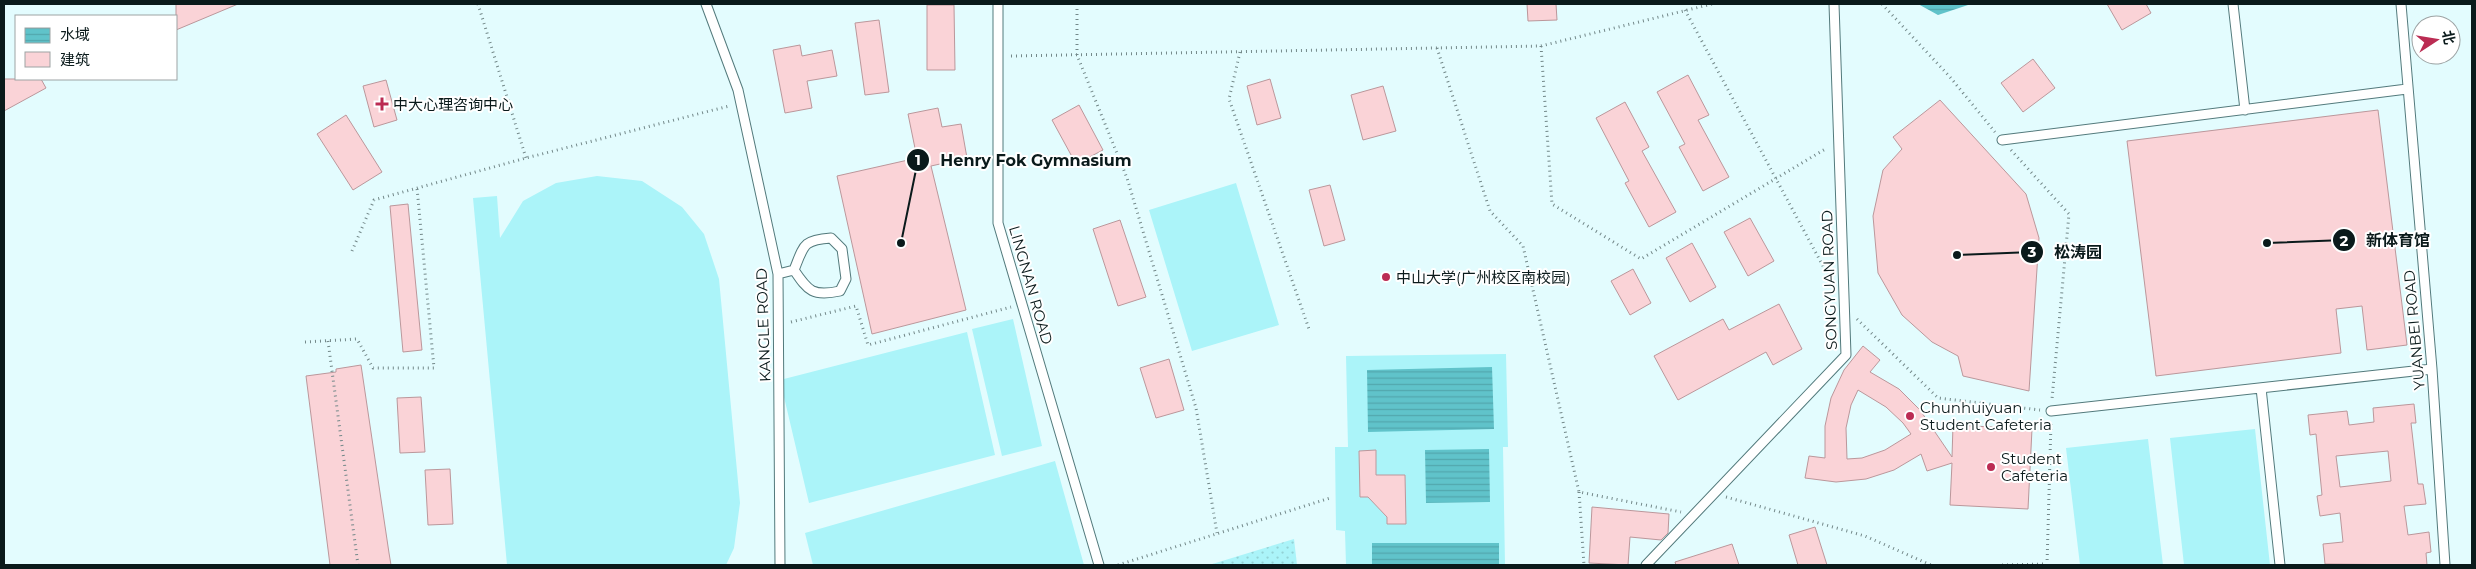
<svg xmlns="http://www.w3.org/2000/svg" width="2476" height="569" viewBox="0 0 2476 569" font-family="Montserrat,'Noto Sans SC',sans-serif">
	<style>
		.grass { fill: url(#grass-dots) }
		.pitch { fill: #abf4f9 }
		.water { fill: url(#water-rules) }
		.building { fill: #fad3d7; stroke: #bb979b; fill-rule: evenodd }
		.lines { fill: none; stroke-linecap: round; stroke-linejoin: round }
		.service-casing { stroke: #537a7c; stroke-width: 11 }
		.path { stroke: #738889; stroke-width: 3; stroke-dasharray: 1 4; stroke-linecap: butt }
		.service { stroke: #fff; stroke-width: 9 }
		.poi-dot { fill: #bb2c53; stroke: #fff; stroke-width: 2 }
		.labels { text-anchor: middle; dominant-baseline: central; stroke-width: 4; stroke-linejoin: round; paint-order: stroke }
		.poi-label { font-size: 15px; fill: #0a1a1b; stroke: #fff; text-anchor: start }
		.street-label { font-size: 15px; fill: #0a1a1b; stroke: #fff }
		.leader { fill: none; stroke: #0a1a1b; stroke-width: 2 }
		.callout-dot { fill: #0a1a1b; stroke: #fff; stroke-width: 2 }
		.mark-label { font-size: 15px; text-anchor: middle; font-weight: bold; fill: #fff }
		.callout-label { font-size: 16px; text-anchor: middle; font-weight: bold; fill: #0a1a1b; stroke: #fff; stroke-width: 4; stroke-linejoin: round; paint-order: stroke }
	</style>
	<defs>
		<pattern id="grass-dots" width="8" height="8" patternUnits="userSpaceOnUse" patternTransform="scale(1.25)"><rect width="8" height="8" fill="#abf4f9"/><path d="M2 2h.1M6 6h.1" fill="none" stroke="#92d1d5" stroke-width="1.8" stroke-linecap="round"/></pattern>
		<pattern id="water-rules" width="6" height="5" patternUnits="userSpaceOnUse" patternTransform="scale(1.25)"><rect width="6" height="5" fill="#60c3ca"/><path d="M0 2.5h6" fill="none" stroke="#52a7ad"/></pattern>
	</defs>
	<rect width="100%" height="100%" fill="#e3fcfe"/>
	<!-- grass -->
	<path class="grass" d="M1294 539 1297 565H1209Z"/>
	<!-- pitch -->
	<path class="pitch" d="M597 176 642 181 682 207 704 234 719 279 740 503 734 548 726 565H507L473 198 497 196 500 238 523 201 556 183Z
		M1236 183 1279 325 1192 351 1149 210Z
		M1013 319 1042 446 1002 456 972 329Z
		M967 332 995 455 809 503 780 380Z
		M1506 354 1508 447H1503L1505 565H1346L1345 531 1336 530 1335 447H1348L1346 356Z
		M2255 429 2270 565H2184L2170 438Z
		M2148 439 2163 565H2080L2066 448Z
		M1055 461 1084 565H813L805 533Z"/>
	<!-- water -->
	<path class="water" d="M1918 4H1971L1938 15Z
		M1492 367 1494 429 1368 432 1367 370Z
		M1489 449 1490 502 1426 503 1425 450Z
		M1372 543H1499V565H1372Z"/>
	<!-- building -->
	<path class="building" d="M176 4H238L176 30Z
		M1527 4H1556L1557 20 1528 21Z
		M2107 4H2146L2151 13 2122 30Z
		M927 5H954L955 70H927Z
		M879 20 889 92 865 95 855 23Z
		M800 45 802 56 832 50 837 76 807 81 812 108 785 113 773 50Z
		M2033 59 2055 88 2023 112 2001 83Z
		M1688 75 1709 115 1698 120 1729 177 1703 191 1679 147 1685 144 1657 92Z
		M4 79H41L46 88 4 111Z
		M1270 79 1281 118 1257 125 1247 86Z
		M386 80 397 120 374 127 363 86Z
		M1383 86 1396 131 1363 140 1351 95Z
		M1940 100 2026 194 2039 238 2029 391 1963 376 1958 356 1932 342 1902 315 1878 273 1873 216 1883 170 1902 149 1893 137Z
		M1625 102 1649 147 1642 151 1676 212 1649 227 1625 183 1629 181 1596 118Z
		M1079 105 1103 150 1076 164 1052 120Z
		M938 108 942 127 961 124 967 158 931 166 966 310 872 334 837 176 917 158 908 114Z
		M2378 110 2407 345 2367 350 2362 306 2336 309 2341 353 2156 376 2127 141Z
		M346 115 382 172 353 190 317 134Z
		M1330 185 1345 240 1324 246 1309 190Z
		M408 204 422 350 403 352 390 206Z
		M1750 218 1774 261 1748 276 1724 232Z
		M1120 220 1146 297 1118 306 1093 229Z
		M1692 243 1716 287 1690 302 1666 258Z
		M1633 269 1651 303 1630 315 1611 281Z
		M1779 304 1802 349 1773 365 1766 352 1678 400 1654 356 1723 319 1729 330Z
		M1863 346 1880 360 1870 372 1899 389 1920 410 1952 457 1953 425 2032 429 2028 509 1950 505 1952 463 1927 471 1921 454 1894 470 1866 479 1836 482 1805 478 1809 456 1825 458V426L1831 398 1844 370ZM1858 390 1886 407 1903 423 1911 434 1885 450 1862 458 1847 459 1846 428 1851 405Z
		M1169 359 1184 410 1156 418 1140 368Z
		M361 365 389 553 391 565H330L306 376 336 372V369Z
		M421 397 425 452 400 453 397 398Z
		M2414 404 2416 423H2411L2418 484H2423L2426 504 2404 506 2408 535 2429 532 2431 552 2426 553 2427 565 2325 564 2323 544 2343 542 2340 513 2320 516 2317 496 2322 495 2316 434 2310 435 2308 415 2347 411 2349 425 2374 422 2373 408ZM2388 451 2391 481 2340 487 2336 456Z
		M1376 450V475H1405L1406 524H1387V517L1368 497H1360L1359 451Z
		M450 469 453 524 428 525 425 470Z
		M1592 507 1669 514 1668 533 1661 540 1630 537 1628 565 1589 563Z
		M1815 527 1827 565H1798L1789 535Z
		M1732 544 1739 565H1676L1675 562Z"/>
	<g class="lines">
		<defs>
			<path id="service" d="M706 4 738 90 778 274 780 565
				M998 4V223L1099 565
				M2233 4 2245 110
				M2401 4 2432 369 2445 565
				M2002 140 2407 89
				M778 274 794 270C808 291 813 297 840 291L846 279 842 249 831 238C803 240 804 245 794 270
				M2261 388 2280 565
				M2051 411 2432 369
				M1646 565 1846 355 1834 4"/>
		</defs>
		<!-- service casing -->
		<use href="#service" class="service-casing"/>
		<!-- path -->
		<path class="path" d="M478 4 526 158
			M1077 4V55L1127 178 1196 408 1217 533
			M1882 4 1950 77 1995 132
			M1685 10 1830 279
			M1541 46 1552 204 1641 259 1827 148
			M1437 48 1490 211 1523 246 1579 492 1681 512
			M1240 52 1229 99 1310 332
			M1011 56 1541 46 1712 4
			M2011 150 2069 214 2052 399
			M352 251 374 200 526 158 729 106
			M1857 319 1938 398 2040 410
			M791 322 856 306 868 345 1011 307
			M328 341 358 565
			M305 342 357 339 373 368H434L417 188
			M1579 492 1584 565
			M1726 497 1865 536 1931 565
			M1118 565 1330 498
			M2002 565 2046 564
			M2047 565 2051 422"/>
		<!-- service -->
		<use href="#service" class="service"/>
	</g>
	<!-- markers -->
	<g class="poi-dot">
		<path d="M379.5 96.5h5v5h5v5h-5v5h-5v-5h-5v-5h5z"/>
		<circle cx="1386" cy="277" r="5"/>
		<circle cx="1910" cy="416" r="5"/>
		<circle cx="1991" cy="467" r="5"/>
	</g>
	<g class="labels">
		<!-- poi labels -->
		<g class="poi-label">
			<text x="393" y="104">中大心理咨询中心</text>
			<text x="1396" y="277">中山大学(广州校区南校园)</text>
			<text x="1920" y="407">Chunhuiyuan<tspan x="1920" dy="17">Student Cafeteria</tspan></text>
			<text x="2001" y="458">Student<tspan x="2001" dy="17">Cafeteria</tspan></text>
		</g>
		<!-- street labels -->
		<g class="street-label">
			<text transform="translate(1829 280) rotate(-92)">SONGYUAN ROAD</text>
			<text transform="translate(1031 285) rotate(74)">LINGNAN ROAD</text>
			<text transform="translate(763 325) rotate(-92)">KANGLE ROAD</text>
			<text transform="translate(2414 330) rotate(-95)">YUANBEI ROAD</text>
		</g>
	</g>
	<!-- callouts -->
	<path class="leader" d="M901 243L918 160M2267 243L2344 240M1957 255L2032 252"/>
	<g class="callout-dot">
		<circle cx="901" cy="243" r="5"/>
		<circle cx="2267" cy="243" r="5"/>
		<circle cx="1957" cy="255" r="5"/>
		<circle cx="918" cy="160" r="12"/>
		<circle cx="2344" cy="240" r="12"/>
		<circle cx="2032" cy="252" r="12"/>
	</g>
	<g class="mark-label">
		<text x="918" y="165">1</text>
		<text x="2344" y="246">2</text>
		<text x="2032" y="257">3</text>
	</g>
	<g class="callout-label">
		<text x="1036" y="166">Henry Fok Gymnasium</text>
		<text x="2398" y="246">新体育馆</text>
		<text x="2078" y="258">松涛园</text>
	</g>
	<!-- border -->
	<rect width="2476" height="569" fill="none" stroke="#0a1a1b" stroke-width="10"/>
	<!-- legend -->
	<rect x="15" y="15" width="162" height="65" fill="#ffffff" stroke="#9da3a4"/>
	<rect x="25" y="28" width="25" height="15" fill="url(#water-rules)" stroke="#9da3a4"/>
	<text x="60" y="40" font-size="15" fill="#0a1a1b">水域</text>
	<rect x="25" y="52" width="25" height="15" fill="#fad3d7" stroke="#9da3a4"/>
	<text x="60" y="65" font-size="15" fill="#0a1a1b">建筑</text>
	<!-- north arrow -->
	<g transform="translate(2436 40) rotate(78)"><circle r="24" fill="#ffffff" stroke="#9da3a4"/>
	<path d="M0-4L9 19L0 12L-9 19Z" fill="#bb2c53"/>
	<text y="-8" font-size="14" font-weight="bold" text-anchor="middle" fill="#0a1a1b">北</text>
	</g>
</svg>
